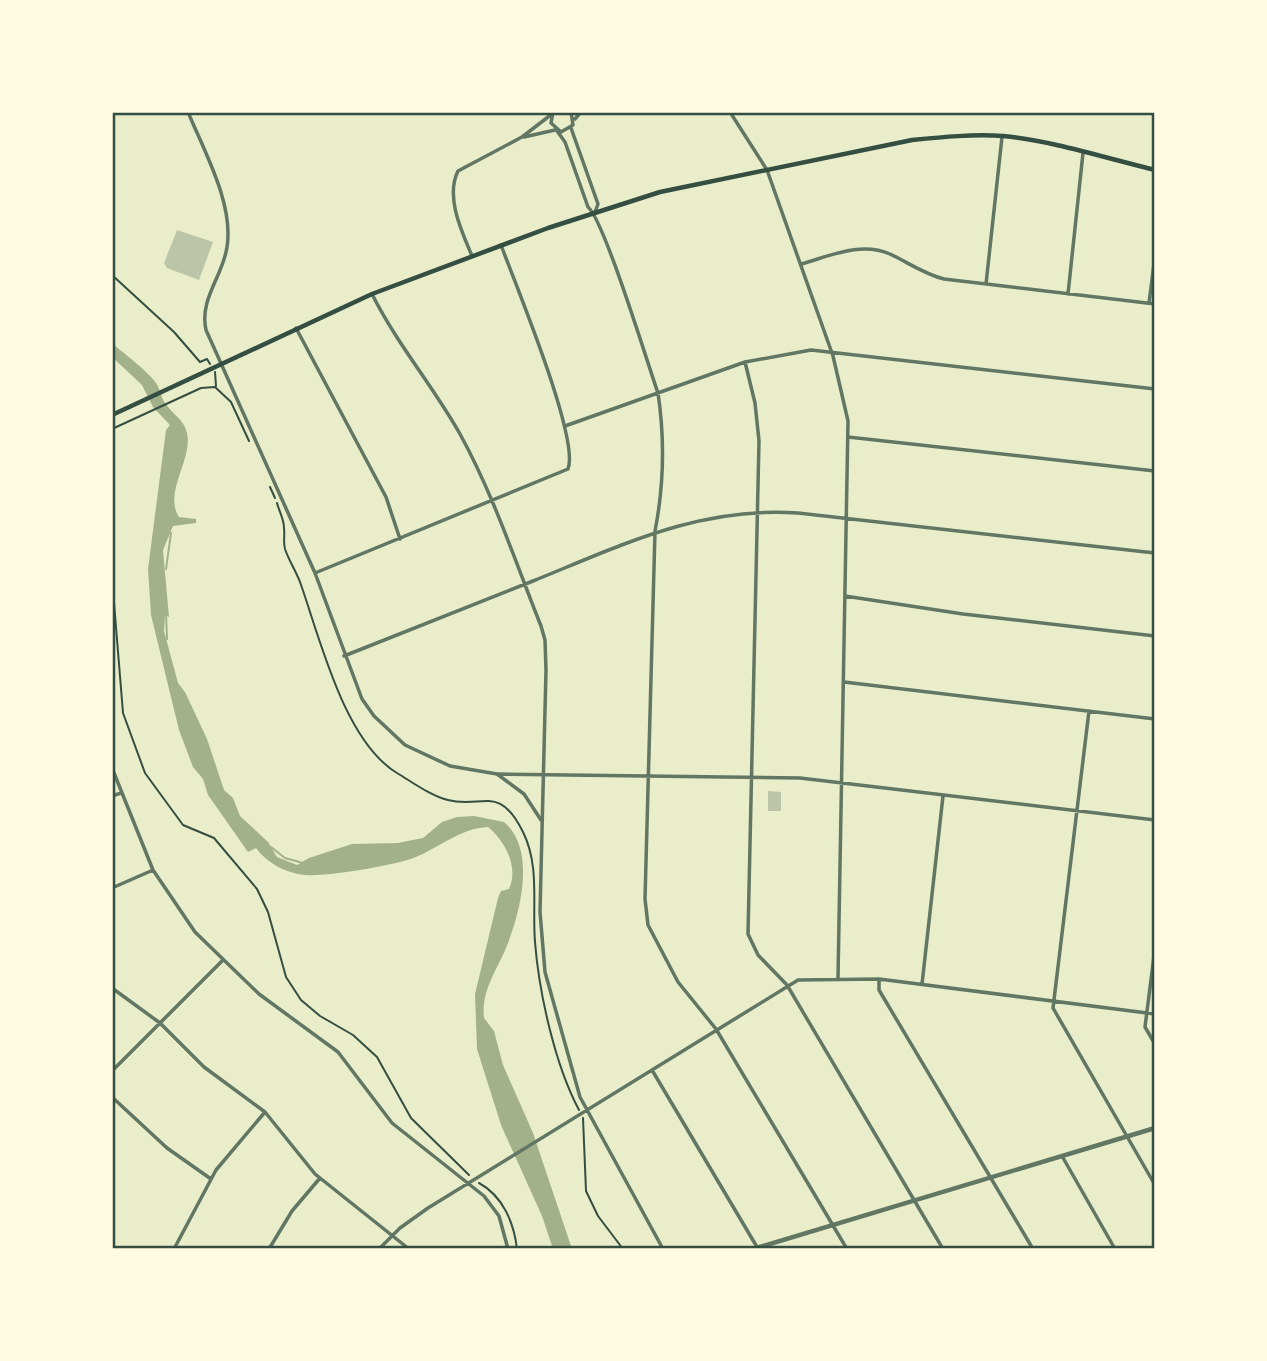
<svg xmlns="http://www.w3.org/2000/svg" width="1267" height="1361" viewBox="0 0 1267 1361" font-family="Arial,sans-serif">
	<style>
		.water { fill: #a3b18a }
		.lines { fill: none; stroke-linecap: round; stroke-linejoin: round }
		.stream { stroke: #a3b18a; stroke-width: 2 }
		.building { fill: #bcc5a7 }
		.path { stroke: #344e41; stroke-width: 2 }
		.minor { stroke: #617663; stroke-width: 3.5 }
		.tertiary { stroke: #617663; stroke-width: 4.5 }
		.secondary { stroke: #344e41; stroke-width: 4.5 }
		.neatline { fill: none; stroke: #344e41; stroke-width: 2.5 }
	</style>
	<rect width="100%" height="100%" fill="#e9edc9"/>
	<!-- water -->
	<path class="water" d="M112 343C124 354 147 370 156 383 160 389 161 397 165 403 172 414 184 419 187 433 193 460 163 492 179 517L196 519V523L173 526 163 550 169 617 165 615 164 631 178 683 185 692 207 739 224 790 233 798 240 816 268 842 277 857 297 865 309 858 352 844 398 843 423 838 442 822 457 817 474 816 504 822C537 850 520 914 506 948 497 970 481 991 484 1018L494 1031 503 1065 533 1133 572 1249H553L542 1216 501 1125 477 1049 475 994 498 898 501 891 509 889C519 867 505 841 488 827 461 828 440 847 416 857 397 865 325 877 305 875 285 873 267 863 256 848L248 852 208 795 203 779 193 767 179 730 151 615 148 569 166 430 170 425 153 407 142 385 112 357Z"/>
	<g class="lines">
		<!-- stream -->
		<path class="stream" d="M166 569 171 533
			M166 613 167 639
			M271 847 285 858 303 863"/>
	</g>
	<!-- building -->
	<path class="building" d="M177 230 213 242 199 280 167 268 164 263Z
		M768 791 781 792V811H768Z"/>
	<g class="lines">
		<!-- path -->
		<path class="path" d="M112 275 174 332 200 362 207 359 210 364
			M215 372 216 386
			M112 429 201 388 215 387 231 402 249 441
			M270 487 275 498
			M277 503C279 511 284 519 284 528 285 535 283 542 285 549 289 561 296 571 300 582 320 638 344 741 397 773 412 782 431 796 448 800 482 809 499 783 523 832 540 866 532 905 535 942 539 993 555 1065 579 1110
			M112 578 123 713 145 773 183 825 214 838 257 889 268 912 286 977 301 1000 320 1016 353 1035 377 1057 411 1118 469 1175
			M583 1118 586 1191 598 1216 623 1249
			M479 1183C503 1196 514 1223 517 1249"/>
		<!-- minor -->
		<path class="minor" d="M188 112C204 151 234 204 227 247 223 276 199 299 206 330L315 573 362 699 374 716 405 745 450 766 497 774 524 794 541 820
			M553 112 551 123 561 132 573 125 571 112
			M730 112 767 170 833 356 848 421 838 978
			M575 119 581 112
			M571 128 598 204 595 212
			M557 131 565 142 588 207C604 220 647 362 658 393 665 440 664 485 655 531L645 899 648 925 678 982 716 1029 847 1249
			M524 137 555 130
			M472 256C462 232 445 197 458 171L522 137 552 114
			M801 264C830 256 861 241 890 254 909 263 924 274 944 279L1155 304
			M986 284 1002 137
			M372 294C397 344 433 386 460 434 494 496 515 561 541 626L545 640 546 670 540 912 545 972 580 1097 663 1249
			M1068 294 1083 153
			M1149 303 1155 256
			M296 328 386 497 400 539
			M745 362 755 403 759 441 748 934 758 955 787 985 943 1249
			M565 426 745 362 811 350 1155 389
			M848 437 1155 471
			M315 573 568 469C580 439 515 283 501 245
			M845 596 963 614 1155 636
			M344 656C407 631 470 606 533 581 622 545 700 506 798 513L1155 553
			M844 682 1155 719
			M1089 711 1053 1008 1155 1185
			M112 768 153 870 195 932 259 994 338 1052 392 1123 484 1196 499 1216 508 1249
			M498 774 800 778 1155 820
			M112 796 121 793
			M112 888 153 870
			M1155 948 1145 1027 1155 1044
			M879 979V990L1033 1249
			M922 984 943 796
			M112 988 160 1023 204 1067 265 1112 315 1174 409 1249
			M652 1070 757 1247
			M112 1071 222 961
			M112 1097 167 1148 211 1179
			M1062 1156 1115 1249
			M174 1249 216 1170 265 1112
			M269 1249 292 1211 320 1178
			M379 1249 400 1228 428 1208 798 980 879 979 1155 1014"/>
		<!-- tertiary -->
		<path class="tertiary" d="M753 1249 1155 1128"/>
		<!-- secondary -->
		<path class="secondary" d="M112 415 372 294 548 228 660 192 912 140C942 137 973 134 1003 136 1054 141 1105 158 1155 170"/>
	</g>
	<!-- border -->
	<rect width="1267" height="1361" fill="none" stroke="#fefae0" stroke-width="228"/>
	<rect x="114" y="114" width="1039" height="1133" class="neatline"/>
</svg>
